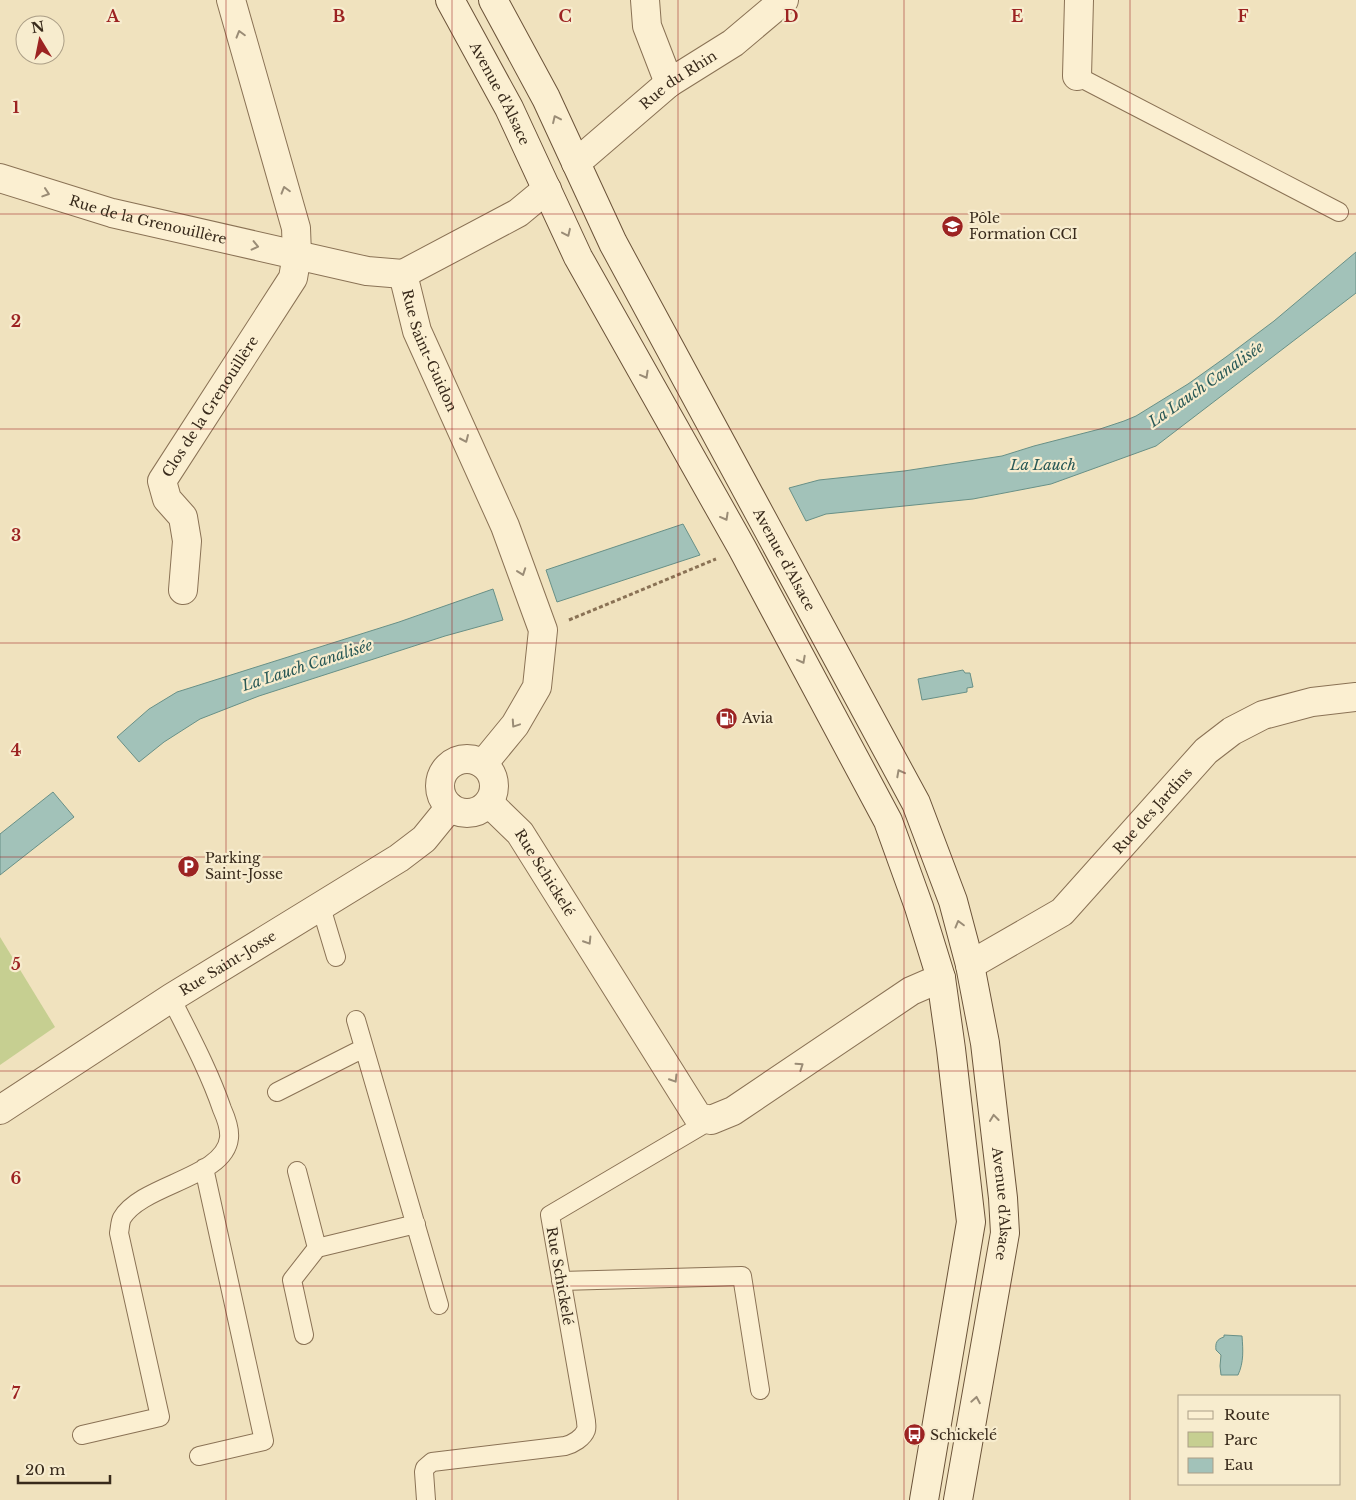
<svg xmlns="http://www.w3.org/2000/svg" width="1356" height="1500" viewBox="0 0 1356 1500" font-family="'Libre Baskerville',serif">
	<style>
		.green { fill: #c6cf91 }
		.water { fill: #a2c2b9; stroke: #689087 }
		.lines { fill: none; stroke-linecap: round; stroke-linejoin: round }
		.service-casing { stroke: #8a7255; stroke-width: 20 }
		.minor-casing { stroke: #8a7255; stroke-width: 30 }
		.tertiary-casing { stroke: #8a7255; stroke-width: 30 }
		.secondary-casing { stroke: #6b5339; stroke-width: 30 }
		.path { stroke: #8a7255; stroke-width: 3; stroke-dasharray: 4 2.5; stroke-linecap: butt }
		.service { stroke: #fbefd1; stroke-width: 18 }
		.minor { stroke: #fbefd1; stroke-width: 28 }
		.tertiary { stroke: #fbefd1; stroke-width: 28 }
		.secondary { stroke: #fbefd1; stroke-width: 28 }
		.oneway { stroke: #9a8c76 }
		.grid { fill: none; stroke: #9c2322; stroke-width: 1; stroke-opacity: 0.55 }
		.labels { text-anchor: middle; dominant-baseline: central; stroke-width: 4.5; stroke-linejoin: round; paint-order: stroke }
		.street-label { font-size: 14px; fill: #382a1b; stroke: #f7ecce }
		.poi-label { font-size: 14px; fill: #382a1b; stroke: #f7ecce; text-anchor: start }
		.water-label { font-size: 15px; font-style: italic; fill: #295957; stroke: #f7ecce }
		.grid-label { font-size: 16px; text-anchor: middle; font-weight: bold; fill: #9c2322; stroke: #f7ecce; stroke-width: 4.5; stroke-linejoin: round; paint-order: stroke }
	</style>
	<rect width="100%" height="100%" fill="#f0e2be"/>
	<!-- green -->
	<path class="green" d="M0 937 55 1027 0 1065Z"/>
	<!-- water -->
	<path class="water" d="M1356 252V293L1156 446 1051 484 973 499 826 514 806 521 789 488 819 480 904 471 1002 456 1034 446 1100 429 1124 421 1136 416 1188 384 1226 357 1274 321Z
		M683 524 700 555 557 602 546 570Z
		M493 589 503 620 445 636 259 696 200 719 164 742 139 762 117 737 149 709 177 692 399 622Z
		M963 670 965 673H970L973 687 967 688V692L922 700 918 679Z
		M53 792 74 817 0 875V834Z
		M1224 1335 1242 1336C1243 1350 1244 1362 1238 1375H1221L1220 1366 1221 1355 1216 1350C1215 1343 1217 1339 1224 1337Z"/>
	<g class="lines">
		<defs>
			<path id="service" d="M1077 76 1339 212
				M321 907 336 957
				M356 1020 439 1305
				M277 1092 364 1048
				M297 1171 317 1248
				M561 1281 742 1276 760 1390
				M304 1335 292 1280 317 1248 416 1224
				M82 1435 160 1417 119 1233C120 1228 120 1222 122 1218 142 1184 225 1178 229 1138 230 1129 226 1118 222 1109 209 1071 189 1034 171 998
				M199 1456 264 1441 204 1168
				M426 1500 424 1472 425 1468 432 1462 565 1446C573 1444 583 1438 586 1430 587 1427 586 1424 586 1421L550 1215 711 1120"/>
			<g id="minor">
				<path d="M645 0 647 26 669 83"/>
				<path d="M1077 76 1079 0"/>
				<path id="s1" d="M183 590 187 541 183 517 167 499 162 481 293 278 297 255 296 228 231 0"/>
				<path id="s2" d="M489 803 520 833 698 1117 711 1120 733 1111 911 991 941 978"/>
				<path id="s3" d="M970 965 1062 912 1206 751 1232 731 1263 715 1312 702 1356 697"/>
			</g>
			<g id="tertiary">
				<path id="s4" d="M576 163 669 83 733 43 784 0"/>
				<path id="s5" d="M0 178 112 213 367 271 403 274"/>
				<path id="s6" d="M403 274 417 331 505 526 543 630 537 687 515 725 483 764"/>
				<path d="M403 274 518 213 547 189"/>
				<circle cx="467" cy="786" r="27"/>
				<path id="s7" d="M0 1110 171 998 399 858 424 839 450 807"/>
			</g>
			<g id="secondary">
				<path id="s8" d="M450 0 509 108 578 257 742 548 888 821 919 907 941 978 951 1049 971 1222 924 1500"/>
				<path id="s9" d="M493 0 546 98 613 243 916 803 953 901 970 965 985 1043 1003 1198 1005 1233 958 1500"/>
			</g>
		</defs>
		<!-- service casing -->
		<use href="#service" class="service-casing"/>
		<!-- minor casing -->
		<use href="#minor" class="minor-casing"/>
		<!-- tertiary casing -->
		<use href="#tertiary" class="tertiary-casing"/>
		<!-- secondary casing -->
		<use href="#secondary" class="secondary-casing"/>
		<!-- path -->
		<path class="path" d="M569 620 716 559"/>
		<!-- service -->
		<use href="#service" class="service"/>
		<!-- minor -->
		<use href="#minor" class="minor"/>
		<!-- tertiary -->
		<use href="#tertiary" class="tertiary"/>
		<!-- secondary -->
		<use href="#secondary" class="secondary"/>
	</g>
	<!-- one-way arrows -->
	<defs><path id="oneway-chevron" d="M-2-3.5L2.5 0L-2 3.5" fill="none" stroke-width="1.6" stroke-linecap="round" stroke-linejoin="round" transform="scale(1.25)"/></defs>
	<g class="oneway">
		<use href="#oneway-chevron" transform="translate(240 34) rotate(-106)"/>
		<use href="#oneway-chevron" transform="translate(556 119) rotate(-115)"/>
		<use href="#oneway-chevron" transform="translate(285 190) rotate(-106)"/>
		<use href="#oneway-chevron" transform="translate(46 193) rotate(18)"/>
		<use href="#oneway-chevron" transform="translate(567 233) rotate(65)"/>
		<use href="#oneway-chevron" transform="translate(255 246) rotate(13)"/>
		<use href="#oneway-chevron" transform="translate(645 375) rotate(61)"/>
		<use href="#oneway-chevron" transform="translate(465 439) rotate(66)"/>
		<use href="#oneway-chevron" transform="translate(725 517) rotate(61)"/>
		<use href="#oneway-chevron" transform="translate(522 572) rotate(70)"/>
		<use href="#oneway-chevron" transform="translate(802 660) rotate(62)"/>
		<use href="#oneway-chevron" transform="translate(515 724) rotate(124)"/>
		<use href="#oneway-chevron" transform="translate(900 773) rotate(-118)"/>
		<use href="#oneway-chevron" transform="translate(959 924) rotate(-105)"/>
		<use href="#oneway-chevron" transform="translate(588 941) rotate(58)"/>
		<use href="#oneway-chevron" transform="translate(800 1066) rotate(-34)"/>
		<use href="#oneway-chevron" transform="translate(674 1079) rotate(58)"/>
		<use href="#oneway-chevron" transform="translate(994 1118) rotate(-97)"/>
		<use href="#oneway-chevron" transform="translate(976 1400) rotate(-80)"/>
	</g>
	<!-- grid -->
	<path class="grid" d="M226 0V1500M452 0V1500M678 0V1500M904 0V1500M1130 0V1500M0 214H1356M0 429H1356M0 643H1356M0 857H1356M0 1071H1356M0 1286H1356"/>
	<!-- icons -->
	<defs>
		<symbol id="university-disc" viewBox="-11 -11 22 22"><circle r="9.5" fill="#9c2322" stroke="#f7ecce"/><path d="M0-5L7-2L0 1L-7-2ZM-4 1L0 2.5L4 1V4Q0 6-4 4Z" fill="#fff"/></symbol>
		<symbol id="fuel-disc" viewBox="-11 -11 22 22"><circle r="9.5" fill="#9c2322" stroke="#f7ecce"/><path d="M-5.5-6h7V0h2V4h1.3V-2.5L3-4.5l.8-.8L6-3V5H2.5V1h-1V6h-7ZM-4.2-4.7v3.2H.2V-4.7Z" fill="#fff"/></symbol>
		<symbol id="parking-disc" viewBox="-11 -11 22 22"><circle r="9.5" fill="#9c2322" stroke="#f7ecce"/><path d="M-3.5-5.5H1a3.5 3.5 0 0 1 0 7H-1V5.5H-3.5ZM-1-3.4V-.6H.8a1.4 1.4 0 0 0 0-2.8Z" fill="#fff"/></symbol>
		<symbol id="bus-disc" viewBox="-11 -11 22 22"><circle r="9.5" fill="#9c2322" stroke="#f7ecce"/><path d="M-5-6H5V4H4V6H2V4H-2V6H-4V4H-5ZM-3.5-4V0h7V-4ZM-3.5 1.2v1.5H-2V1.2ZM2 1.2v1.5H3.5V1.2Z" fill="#fff"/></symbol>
	</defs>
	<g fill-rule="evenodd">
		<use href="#university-disc" x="940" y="214" width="25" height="25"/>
		<use href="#fuel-disc" x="714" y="706" width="25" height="25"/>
		<use href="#parking-disc" x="176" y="854" width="25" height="25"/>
		<use href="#bus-disc" x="902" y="1422" width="25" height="25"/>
	</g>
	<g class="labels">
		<!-- street labels -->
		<g class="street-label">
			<text stroke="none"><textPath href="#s4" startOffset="132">Rue du Rhin</textPath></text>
			<text stroke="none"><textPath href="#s8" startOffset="106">Avenue d'Alsace</textPath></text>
			<text stroke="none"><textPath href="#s5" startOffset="154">Rue de la Grenouillère</textPath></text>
			<text stroke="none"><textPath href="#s6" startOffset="81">Rue Saint-Guidon</textPath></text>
			<text stroke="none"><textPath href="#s1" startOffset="205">Clos de la Grenouillère</textPath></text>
			<text stroke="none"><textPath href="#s9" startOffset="631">Avenue d'Alsace</textPath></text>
			<text stroke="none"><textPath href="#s3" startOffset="242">Rue des Jardins</textPath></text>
			<text stroke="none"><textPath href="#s2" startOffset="90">Rue Schickelé</textPath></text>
			<text stroke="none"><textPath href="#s7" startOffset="271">Rue Saint-Josse</textPath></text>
			<text stroke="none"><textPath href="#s9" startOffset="1320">Avenue d'Alsace</textPath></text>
			<text transform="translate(560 1276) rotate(80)">Rue Schickelé</text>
		</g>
		<!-- poi labels -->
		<g class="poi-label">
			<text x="969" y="218">Pôle<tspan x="969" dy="16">Formation CCI</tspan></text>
			<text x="742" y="718">Avia</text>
			<text x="205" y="858">Parking<tspan x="205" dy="16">Saint-Josse</tspan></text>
			<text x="930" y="1435">Schickelé</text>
		</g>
		<!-- water labels -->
		<g class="water-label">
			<text transform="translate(1206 384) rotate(-35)">La Lauch Canalisée</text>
			<text x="1043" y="464">La Lauch</text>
			<text transform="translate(307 665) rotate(-18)">La Lauch Canalisée</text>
		</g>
	</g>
	<g class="grid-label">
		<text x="113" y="22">A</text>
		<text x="339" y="22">B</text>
		<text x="565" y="22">C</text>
		<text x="791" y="22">D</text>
		<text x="1017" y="22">E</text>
		<text x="1243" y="22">F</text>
		<text x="16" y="113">1</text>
		<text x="16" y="327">2</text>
		<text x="16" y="541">3</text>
		<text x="16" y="756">4</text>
		<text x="16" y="970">5</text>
		<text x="16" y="1184">6</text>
		<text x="16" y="1399">7</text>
	</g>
	<!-- legend -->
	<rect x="1178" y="1395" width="162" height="90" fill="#f7ecce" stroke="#ab9e86"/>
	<rect x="1188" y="1411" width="25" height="8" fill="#fbefd1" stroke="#ab9e86"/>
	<text x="1224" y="1420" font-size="15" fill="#382a1b">Route</text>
	<rect x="1188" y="1432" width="25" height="15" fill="#c6cf91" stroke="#ab9e86"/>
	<text x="1224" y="1445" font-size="15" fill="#382a1b">Parc</text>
	<rect x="1188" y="1458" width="25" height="15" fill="#a2c2b9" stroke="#ab9e86"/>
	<text x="1224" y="1470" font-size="15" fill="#382a1b">Eau</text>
	<!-- north arrow -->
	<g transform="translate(40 40) rotate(350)"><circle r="24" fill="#f7ecce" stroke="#ab9e86"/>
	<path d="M0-4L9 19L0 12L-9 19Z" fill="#9c2322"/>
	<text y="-8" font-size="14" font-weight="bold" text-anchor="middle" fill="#382a1b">N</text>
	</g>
	<!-- scale -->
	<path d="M18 1475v8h92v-8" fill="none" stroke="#382a1b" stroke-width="2.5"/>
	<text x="25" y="1475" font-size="15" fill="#382a1b" stroke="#f7ecce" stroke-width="4" paint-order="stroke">20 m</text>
</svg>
